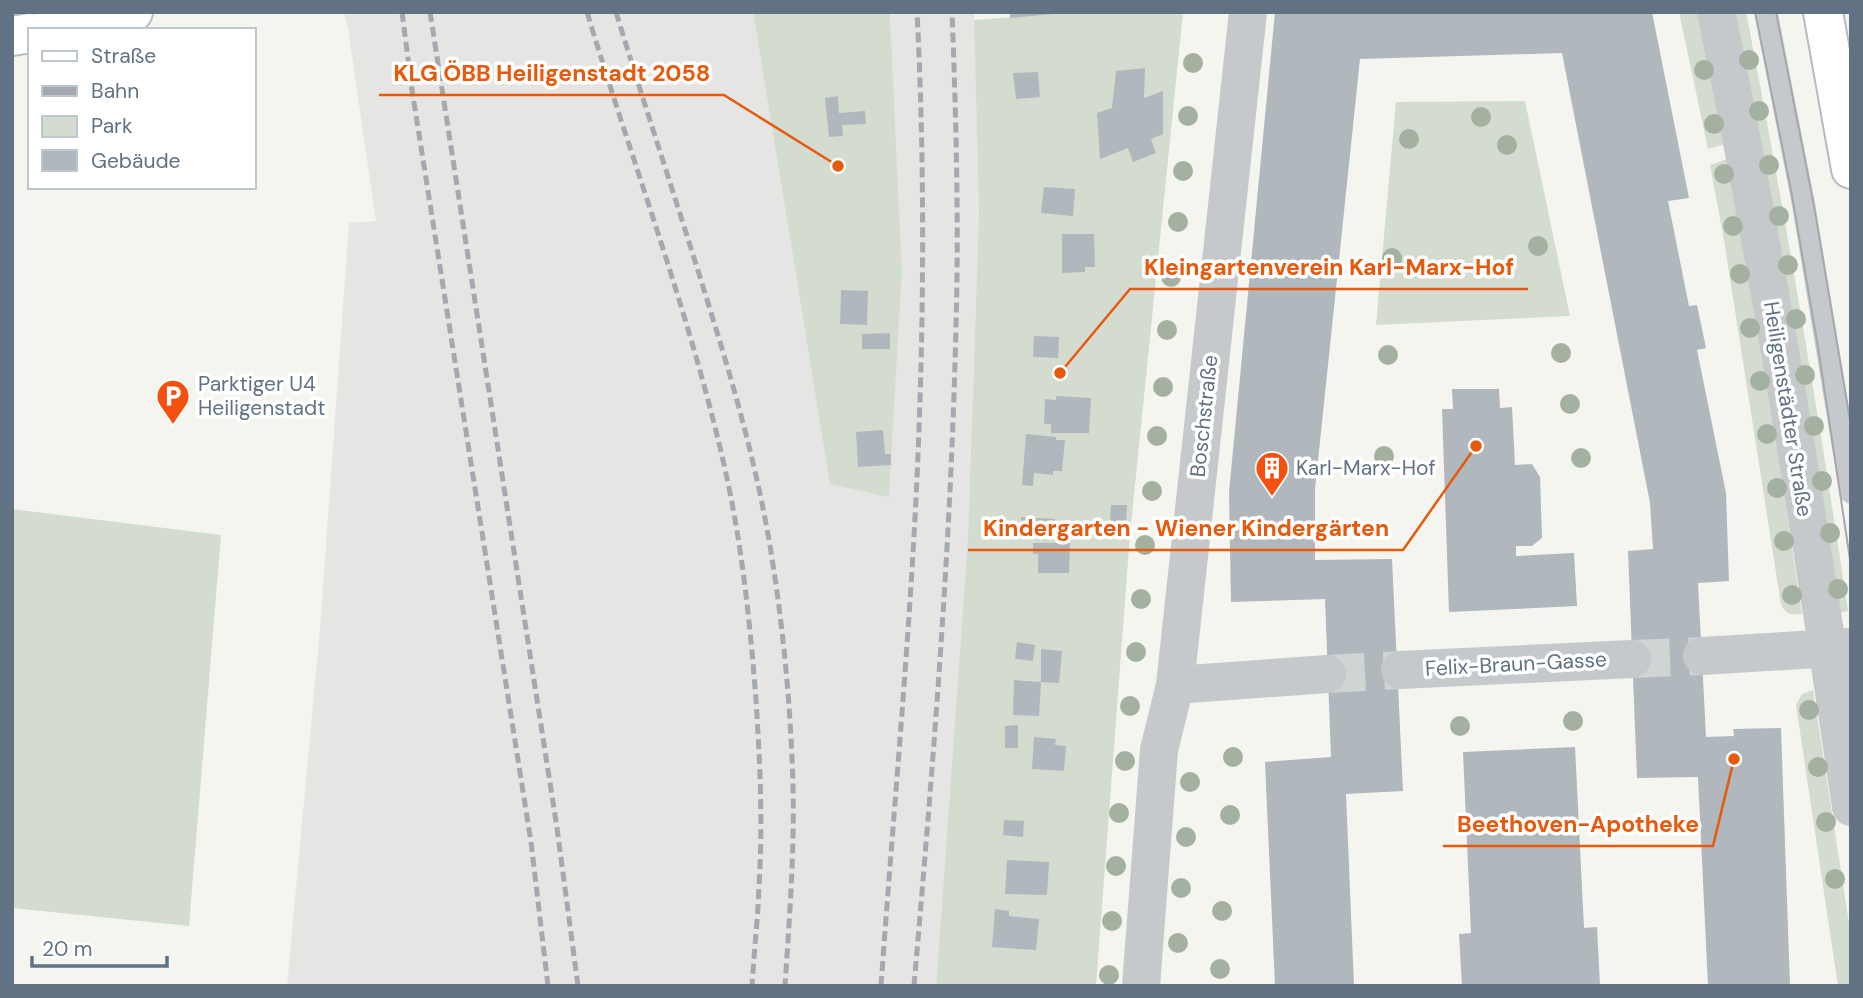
<svg xmlns="http://www.w3.org/2000/svg" width="1863" height="998" viewBox="0 0 1863 998" font-family="'DM Sans',sans-serif">
	<style>
		.built { fill: #e5e6e3 }
		.green { fill: #d4dcd0 }
		.building { fill: #b0b7bd }
		.lines { fill: none; stroke-linecap: round; stroke-linejoin: round }
		.minor-tunnel { stroke: #cfd4d4; stroke-width: 38; stroke-dasharray: 38 19; stroke-linecap: butt }
		.secondary-casing { stroke: #b7bcc1; stroke-width: 42 }
		.service { stroke: #c6c9cc; stroke-width: 23 }
		.minor { stroke: #c6c9cc; stroke-width: 38 }
		.secondary { stroke: #fff; stroke-width: 38 }
		.tram { stroke: #a3a9af; stroke-width: 2 }
		.rail { stroke: #a3a9af; stroke-width: 5; stroke-dasharray: 10 5; stroke-linecap: butt }
		.tree { fill: #a5b1a0 }
		.labels { text-anchor: middle; dominant-baseline: central; stroke-width: 7; stroke-linejoin: round; paint-order: stroke }
		.poi-label { font-size: 21px; fill: #607284; stroke: #fff; text-anchor: start }
		.street-label { font-size: 21px; fill: #607284; stroke: #fff }
		.leader { fill: none; stroke: #e8590c; stroke-width: 2.5 }
		.callout-dot { fill: #e8590c; stroke: #fff; stroke-width: 2.5 }
		.callout-label { font-size: 23px; text-anchor: middle; font-weight: bold; fill: #e8590c; stroke: #fff; stroke-width: 7; stroke-linejoin: round; paint-order: stroke }
	</style>
	<rect width="100%" height="100%" fill="#f4f5ef"/>
	<!-- built -->
	<path class="built" d="M344 12H753L806 338 889 496 902 272 890 12H974L979 211 968 537 936 986H287L320 629 349 223 376 221 348 28Z"/>
	<!-- green -->
	<path class="green" d="M753 12H890L902 272 889 497 830 484Z
		M1084 12H1183L1130 535 1096 986H936L968 537 979 211 974 20Z
		M1679 12H1699L1725 144 1708 149Z
		M1730 12H1746C1785 212 1818 410 1848 611L1834 614Z
		M1525 101 1570 316 1376 325 1396 102Z
		M1727 159 1760 330 1802 614C1791 615 1787 615 1781 605L1724 240 1710 165Z
		M12 509 221 535 189 926 12 908Z
		M1813 690 1851 936V986H1838L1796 705 1802 694Z"/>
	<!-- building -->
	<path class="building" d="M1010 12H1055V14L1010 18Z
		M1275 12H1652L1689 198 1668 201 1689 306 1697 305 1706 348 1697 350 1726 493 1729 581 1698 583 1706 737 1734 736 1733 729 1781 728 1790 986H1708L1698 777 1637 778 1628 551 1653 549 1650 503 1562 53 1360 59 1315 489V560L1392 559 1403 791 1346 794 1354 986H1275L1265 762 1331 757 1325 599 1231 602 1229 492Z
		M1145 68 1144 98 1163 91V134L1151 139 1156 153 1133 162 1128 148 1100 159 1097 113 1112 108 1116 71Z
		M1038 72 1040 97 1016 99 1013 73Z
		M838 96 839 113 865 111 866 124 842 125 843 136 829 137 825 98Z
		M1044 187 1075 189 1073 216 1041 213Z
		M1062 234H1094L1095 267H1085V272L1062 273Z
		M841 290 868 291 867 325 840 324Z
		M890 333V349H862V334Z
		M1034 336 1059 337 1058 358 1033 357Z
		M1452 389H1499L1500 408 1512 407 1515 465 1532 464 1540 477 1542 538 1532 546H1516V556L1574 553 1577 606 1449 612 1442 409H1453Z
		M1056 396 1091 398 1089 433H1051V424H1044L1045 399 1056 400Z
		M883 430 885 454H891V465L858 467 856 432Z
		M1026 434 1056 437V440H1065L1062 471H1053V475L1034 473 1033 486 1022 485Z
		M1111 505H1127L1126 524 1110 522Z
		M1021 517 1055 519V529L1021 527Z
		M1033 543H1070L1069 573H1038V554H1033Z
		M1017 642 1035 645 1033 661 1015 659Z
		M1041 649 1062 651 1059 683 1041 682Z
		M1014 680 1041 682 1039 716 1013 715Z
		M1018 725V748H1005V726Z
		M1034 737 1056 739 1055 745 1066 746 1064 771 1032 769Z
		M1575 747 1584 928 1597 927 1600 986H1462L1459 934 1471 933 1463 752Z
		M1004 820 1024 821 1023 837 1003 835Z
		M1007 860 1049 862 1047 895 1005 894Z
		M995 909 1009 911V916L1039 919 1036 950 992 947Z"/>
	<g class="lines">
		<!-- minor-tunnel -->
		<path class="minor-tunnel" d="M1632 659 1702 656
			M1327 674 1400 670"/>
		<defs>
			<path id="secondary" d="M1823 12 1851 169
				M46 30 133 12
				M12 36 30 33"/>
		</defs>
		<!-- secondary casing -->
		<use href="#secondary" class="secondary-casing"/>
		<!-- service -->
		<path class="service" d="M1766 12 1804 207 1851 492"/>
		<!-- minor -->
		<path class="minor" d="M1716 12C1771 275 1812 541 1851 807
			M1702 656 1851 647
			M1400 670 1632 659
			M1175 685 1327 674
			M1141 986 1159 750 1175 685 1248 12"/>
		<!-- secondary -->
		<use href="#secondary" class="secondary"/>
		<!-- tram -->
		<path class="tram" d="M1755 12 1791 190 1818 347 1851 566
			M1776 12 1814 206 1851 426"/>
		<!-- rail -->
		<path class="rail" d="M402 12 412 90 531 842 548 986
			M430 12 557 828 578 986
			M587 12C633 165 690 314 725 469 742 545 750 622 756 700 760 761 763 824 759 885 758 919 754 952 752 986
			M616 12C647 114 681 214 712 316 736 393 758 472 771 552 782 620 789 689 792 758 796 833 790 910 785 986
			M881 986C893 817 909 648 917 478 924 323 925 167 917 12
			M914 986C933 766 951 545 956 325 959 221 956 116 952 12"/>
	</g>
	<!-- trees -->
	<g class="tree">
		<circle cx="1749" cy="60" r="10"/>
		<circle cx="1193" cy="63" r="10"/>
		<circle cx="1704" cy="70" r="10"/>
		<circle cx="1759" cy="111" r="10"/>
		<circle cx="1188" cy="116" r="10"/>
		<circle cx="1481" cy="117" r="10"/>
		<circle cx="1714" cy="124" r="10"/>
		<circle cx="1409" cy="139" r="10"/>
		<circle cx="1507" cy="145" r="10"/>
		<circle cx="1769" cy="165" r="10"/>
		<circle cx="1183" cy="171" r="10"/>
		<circle cx="1724" cy="174" r="10"/>
		<circle cx="1779" cy="216" r="10"/>
		<circle cx="1178" cy="222" r="10"/>
		<circle cx="1733" cy="226" r="10"/>
		<circle cx="1538" cy="246" r="10"/>
		<circle cx="1392" cy="258" r="10"/>
		<circle cx="1788" cy="265" r="10"/>
		<circle cx="1740" cy="274" r="10"/>
		<circle cx="1171" cy="277" r="10"/>
		<circle cx="1796" cy="319" r="10"/>
		<circle cx="1750" cy="328" r="10"/>
		<circle cx="1167" cy="330" r="10"/>
		<circle cx="1561" cy="353" r="10"/>
		<circle cx="1388" cy="355" r="10"/>
		<circle cx="1805" cy="375" r="10"/>
		<circle cx="1760" cy="381" r="10"/>
		<circle cx="1163" cy="387" r="10"/>
		<circle cx="1570" cy="404" r="10"/>
		<circle cx="1814" cy="426" r="10"/>
		<circle cx="1767" cy="434" r="10"/>
		<circle cx="1157" cy="436" r="10"/>
		<circle cx="1384" cy="456" r="10"/>
		<circle cx="1581" cy="458" r="10"/>
		<circle cx="1822" cy="481" r="10"/>
		<circle cx="1777" cy="488" r="10"/>
		<circle cx="1152" cy="491" r="10"/>
		<circle cx="1830" cy="533" r="10"/>
		<circle cx="1784" cy="541" r="10"/>
		<circle cx="1145" cy="545" r="10"/>
		<circle cx="1838" cy="589" r="10"/>
		<circle cx="1792" cy="595" r="10"/>
		<circle cx="1141" cy="599" r="10"/>
		<circle cx="1136" cy="652" r="10"/>
		<circle cx="1130" cy="706" r="10"/>
		<circle cx="1809" cy="710" r="10"/>
		<circle cx="1573" cy="721" r="10"/>
		<circle cx="1460" cy="726" r="10"/>
		<circle cx="1233" cy="757" r="10"/>
		<circle cx="1125" cy="761" r="10"/>
		<circle cx="1818" cy="767" r="10"/>
		<circle cx="1190" cy="782" r="10"/>
		<circle cx="1119" cy="813" r="10"/>
		<circle cx="1230" cy="815" r="10"/>
		<circle cx="1826" cy="822" r="10"/>
		<circle cx="1186" cy="837" r="10"/>
		<circle cx="1116" cy="866" r="10"/>
		<circle cx="1835" cy="879" r="10"/>
		<circle cx="1181" cy="888" r="10"/>
		<circle cx="1222" cy="911" r="10"/>
		<circle cx="1112" cy="921" r="10"/>
		<circle cx="1178" cy="943" r="10"/>
		<circle cx="1220" cy="969" r="10"/>
		<circle cx="1109" cy="975" r="10"/>
	</g>
	<!-- icons -->
	<defs>
		<symbol id="parking-pin" viewBox="-11 -11 22 30"><path d="M0 17L-7.5 6A9.5 9.5 0 1 1 7.5 6Z" fill="#f45110" stroke="#fff"/><path d="M-3.5-5.5H1a3.5 3.5 0 0 1 0 7H-1V5.5H-3.5ZM-1-3.4V-.6H.8a1.4 1.4 0 0 0 0-2.8Z" fill="#fff"/></symbol>
		<symbol id="building-pin" viewBox="-11 -11 22 30"><path d="M0 17L-7.5 6A9.5 9.5 0 1 1 7.5 6Z" fill="#f45110" stroke="#fff"/><path d="M-4-6H4V6H1V3H-1V6H-4ZM-2.5-4.3h1.7v1.8h-1.7ZM.8-4.3h1.7v1.8H.8ZM-2.5-1h1.7V.8h-1.7ZM.8-1h1.7V.8H.8Z" fill="#fff"/></symbol>
	</defs>
	<g fill-rule="evenodd">
		<use href="#parking-pin" x="154" y="377" width="38" height="52"/>
		<use href="#building-pin" x="1253" y="449" width="38" height="52"/>
	</g>
	<g class="labels">
		<!-- poi labels -->
		<g class="poi-label">
			<text x="198" y="384">Parktiger U4<tspan x="198" dy="24">Heiligenstadt</tspan></text>
			<text x="1296" y="468">Karl-Marx-Hof</text>
		</g>
		<!-- street labels -->
		<g class="street-label">
			<text transform="translate(1788 409) rotate(81)">Heiligenstädter Straße</text>
			<text transform="translate(1204 416) rotate(-84)">Boschstraße</text>
			<text transform="translate(1516 664) rotate(-3)">Felix-Braun-Gasse</text>
		</g>
	</g>
	<!-- callouts -->
	<path class="leader" d="M838 166L724 95H379M1060 373L1130 289H1528M1476 446L1403 550H968M1734 759L1713 846H1443"/>
	<g class="callout-dot">
		<circle cx="838" cy="166" r="7"/>
		<circle cx="1060" cy="373" r="7"/>
		<circle cx="1476" cy="446" r="7"/>
		<circle cx="1734" cy="759" r="7"/>
	</g>
	<g class="callout-label">
		<text x="552" y="81">KLG ÖBB Heiligenstadt 2058</text>
		<text x="1329" y="275">Kleingartenverein Karl-Marx-Hof</text>
		<text x="1186" y="536">Kindergarten - Wiener Kindergärten</text>
		<text x="1578" y="832">Beethoven-Apotheke</text>
	</g>
	<!-- border -->
	<rect width="1863" height="998" fill="none" stroke="#607284" stroke-width="28"/>
	<!-- legend -->
	<rect x="28" y="28" width="228" height="161" fill="#ffffff" stroke="#bfc7ce" stroke-width="2"/>
	<rect x="42" y="51" width="35" height="10" fill="#ffffff" stroke="#bfc7ce" stroke-width="2"/>
	<text x="91" y="63" font-size="21" fill="#607284">Straße</text>
	<rect x="42" y="86" width="35" height="10" fill="#a3a9af" stroke="#bfc7ce" stroke-width="2"/>
	<text x="91" y="98" font-size="21" fill="#607284">Bahn</text>
	<rect x="42" y="116" width="35" height="21" fill="#d4dcd0" stroke="#bfc7ce" stroke-width="2"/>
	<text x="91" y="133" font-size="21" fill="#607284">Park</text>
	<rect x="42" y="150" width="35" height="21" fill="#b0b7bd" stroke="#bfc7ce" stroke-width="2"/>
	<text x="91" y="168" font-size="21" fill="#607284">Gebäude</text>
	<!-- scale -->
	<path d="M32 956v10h135v-10" fill="none" stroke="#607284" stroke-width="3.5"/>
	<text x="42" y="956" font-size="21" fill="#607284" stroke="#ffffff" stroke-width="5" paint-order="stroke">20 m</text>
</svg>
